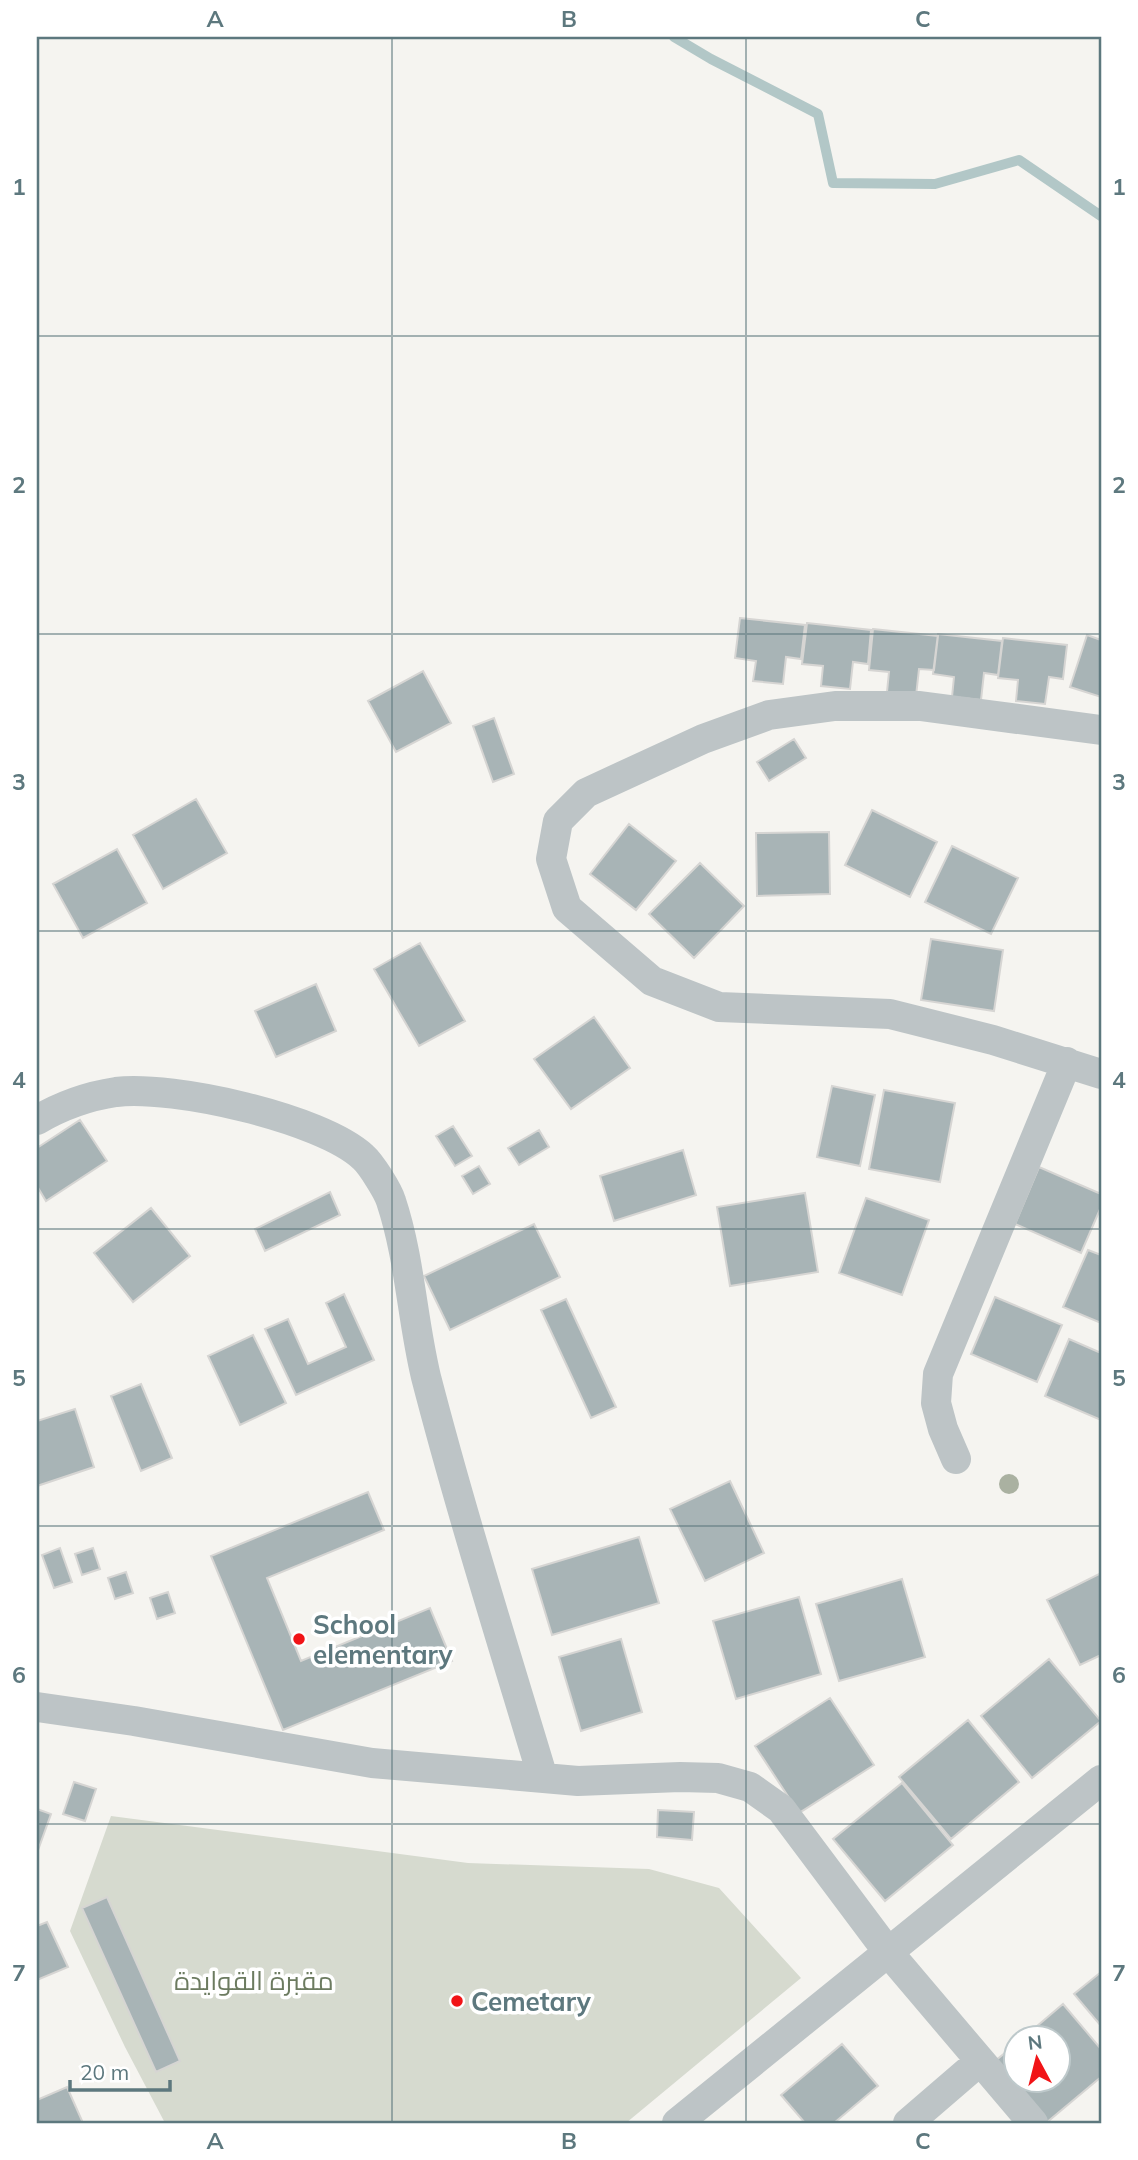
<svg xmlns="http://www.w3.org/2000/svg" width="1138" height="2160" viewBox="0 0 1138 2160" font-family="Mulish,Cairo,sans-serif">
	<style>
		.green { fill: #d6dacf }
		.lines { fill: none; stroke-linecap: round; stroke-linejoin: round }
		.stream { stroke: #b2c7c7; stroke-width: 10 }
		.building { fill: #a8b4b6; stroke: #d6d5d3; stroke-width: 2 }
		.street { stroke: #bdc4c6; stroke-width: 30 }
		.tree { fill: #aab1a1 }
		.grid { fill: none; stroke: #5d787e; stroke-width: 2; stroke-opacity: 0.55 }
		.poi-dot { fill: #f11417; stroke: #fff; stroke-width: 2.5 }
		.labels { text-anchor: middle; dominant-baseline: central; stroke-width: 7; stroke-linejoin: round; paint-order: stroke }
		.poi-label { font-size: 26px; font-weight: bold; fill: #5d787e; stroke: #fff; text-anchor: start }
		.park-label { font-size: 26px; fill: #6c7b60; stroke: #fff }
		.neatline { fill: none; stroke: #5d787e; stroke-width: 2.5 }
		.grid-label { font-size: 23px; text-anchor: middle; font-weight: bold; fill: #5d787e }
	</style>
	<rect width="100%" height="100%" fill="#f5f4f0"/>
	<!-- green -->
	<path class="green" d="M111 1816 468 1863 649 1869 719 1888 801 1978 626 2123H165L125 2047 70 1931Z"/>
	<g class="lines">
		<!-- stream -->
		<path class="stream" d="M674 37 711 59 818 114 833 183 935 184 1019 160 1101 216"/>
	</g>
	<!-- building -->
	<path class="building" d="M740 618 805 625 801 659 786 657 783 684 753 681 756 661 735 658Z
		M807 623 871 630 868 664 853 662 850 689 821 686 823 666 802 664Z
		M873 629 938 636 934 670 919 669 916 696 887 692 889 672 869 670Z
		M938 634 1002 641 998 675 984 673 981 700 952 697 954 677 933 674Z
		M1087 635 1101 640V697L1070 687Z
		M1003 638 1067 645 1063 679 1049 677 1045 704 1016 701 1018 680 998 678Z
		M423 671 451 723 396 752 368 701Z
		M494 718 514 774 493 782 473 726Z
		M794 739 806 758 769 781 757 762Z
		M196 799 227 853 163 889 133 835Z
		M872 810 937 842 910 897 845 865Z
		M629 824 676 861 636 910 590 874Z
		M829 832 830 894 757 896 756 833Z
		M952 846 1018 878 991 934 925 902Z
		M117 849 147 903 83 938 53 884Z
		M700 863 744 906 694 958 649 914Z
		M931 939 1003 950 994 1011 921 1000Z
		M420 943 465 1021 419 1046 374 969Z
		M316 984 336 1031 276 1057 255 1011Z
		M594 1017 630 1068 571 1109 534 1059Z
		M832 1086 875 1095 860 1166 817 1157Z
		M884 1090 955 1103 940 1182 869 1169Z
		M80 1120 107 1161 46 1201 37 1186V1148Z
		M453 1126 472 1156 455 1166 436 1136Z
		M539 1130 549 1147 519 1165 508 1148Z
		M683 1150 696 1195 614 1221 600 1176Z
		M479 1166 490 1184 473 1194 462 1176Z
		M1039 1167 1101 1194V1207L1081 1253 1015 1224Z
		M330 1192 340 1215 265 1251 255 1229Z
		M805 1193 818 1272 730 1286 717 1207Z
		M866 1198 929 1220 902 1295 839 1273Z
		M151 1208 190 1256 133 1302 94 1253Z
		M534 1224 560 1277 450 1330 424 1276Z
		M1088 1250 1101 1255V1323L1063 1307Z
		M344 1294 374 1360 296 1395 265 1329 288 1319 308 1364 346 1347 326 1303Z
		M995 1297 1062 1325 1037 1382 971 1354Z
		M566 1299 616 1407 591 1418 541 1310Z
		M253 1335 286 1403 240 1425 208 1356Z
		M1069 1339 1101 1353V1420L1045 1396Z
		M141 1384 172 1458 141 1471 111 1396Z
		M75 1409 94 1467 37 1486V1421Z
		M730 1481 764 1553 705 1581 670 1509Z
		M368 1492 384 1530 267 1578 301 1661 430 1608 452 1661 283 1730 211 1556Z
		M639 1537 659 1603 552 1635 532 1569Z
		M60 1548 72 1582 54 1588 42 1555Z
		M93 1548 100 1569 82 1575 75 1554Z
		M126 1572 133 1593 115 1599 108 1578Z
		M1101 1573V1655L1080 1665 1047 1600Z
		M902 1579 925 1657 839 1681 816 1604Z
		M168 1592 175 1613 157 1619 150 1598Z
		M799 1597 821 1674 736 1699 713 1621Z
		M621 1639 642 1712 581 1731 559 1657Z
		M1049 1659 1101 1721 1032 1778 981 1716Z
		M830 1698 874 1765 799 1813 755 1746Z
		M968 1720 1019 1782 951 1839 899 1777Z
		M74 1782 96 1789 85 1821 63 1814Z
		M902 1783 953 1845 885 1901 833 1839Z
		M37 1809 51 1814 37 1853Z
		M658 1810 694 1812 692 1840 657 1837Z
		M107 1897 180 2061 156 2072 82 1908Z
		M47 1922 68 1967 37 1980V1926Z
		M1101 1972V2026L1074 1994Z
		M1063 2004 1101 2049V2077L1046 2123 995 2061 1016 2044V2080H1058V2038H1023Z
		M842 2044 878 2086 834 2123H805L781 2095Z
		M67 2087 83 2123H37V2100Z"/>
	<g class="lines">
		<!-- street -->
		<path class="street" d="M1101 730 920 706H835L769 715 703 739 586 793 558 821 551 859 567 908 652 981 719 1007 890 1014 993 1040 1101 1074
			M37 1120C61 1106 89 1096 116 1092 173 1085 321 1118 363 1157 371 1164 388 1191 391 1201 410 1258 412 1319 426 1377 461 1512 503 1645 543 1778
			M956 1459 943 1429 936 1403 938 1374 1067 1062
			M37 1707 134 1721 372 1763 578 1781 680 1777 718 1778 750 1787 781 1809 888 1952 1033 2123
			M677 2123 1101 1780
			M908 2123 980 2061"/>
	</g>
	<!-- trees -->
	<circle class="tree" cx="1009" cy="1484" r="10"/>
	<!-- grid -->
	<path class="grid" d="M392 37V2123M746 37V2123M37 336H1101M37 634H1101M37 931H1101M37 1229H1101M37 1526H1101M37 1824H1101"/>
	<!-- markers -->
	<g class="poi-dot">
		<circle cx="299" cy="1639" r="7"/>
		<circle cx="457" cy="2001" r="7"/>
	</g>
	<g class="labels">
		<!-- poi labels -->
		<g class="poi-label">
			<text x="313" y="1624">School<tspan x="313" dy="30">elementary</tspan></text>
			<text x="471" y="2001">Cemetary</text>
		</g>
		<!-- park labels -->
		<g class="park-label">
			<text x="254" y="1980">مقبرة القوايدة</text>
		</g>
	</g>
	<!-- border -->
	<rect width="1138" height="2160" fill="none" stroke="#ffffff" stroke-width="77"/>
	<!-- north arrow -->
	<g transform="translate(1037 2059) rotate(353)"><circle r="33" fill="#ffffff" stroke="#bec9cb" stroke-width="2"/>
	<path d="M0-5L12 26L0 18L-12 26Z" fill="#f11417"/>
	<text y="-10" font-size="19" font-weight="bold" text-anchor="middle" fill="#5d787e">N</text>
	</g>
	<!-- scale -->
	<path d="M70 2080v10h100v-10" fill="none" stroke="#5d787e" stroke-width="3.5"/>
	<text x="80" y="2080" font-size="21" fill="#5d787e" stroke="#ffffff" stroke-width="5" paint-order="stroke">20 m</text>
	<rect x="38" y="38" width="1062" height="2084" class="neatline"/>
	<g class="grid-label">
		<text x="215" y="27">A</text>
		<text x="569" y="27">B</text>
		<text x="923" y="27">C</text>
		<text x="19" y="195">1</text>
		<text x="1119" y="195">1</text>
		<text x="19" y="493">2</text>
		<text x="1119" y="493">2</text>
		<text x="19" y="790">3</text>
		<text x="1119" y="790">3</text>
		<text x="19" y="1088">4</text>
		<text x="1119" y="1088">4</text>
		<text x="19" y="1386">5</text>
		<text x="1119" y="1386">5</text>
		<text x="19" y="1683">6</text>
		<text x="1119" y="1683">6</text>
		<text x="19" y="1981">7</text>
		<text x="1119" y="1981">7</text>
		<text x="215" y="2149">A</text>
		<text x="569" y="2149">B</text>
		<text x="923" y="2149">C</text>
	</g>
</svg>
